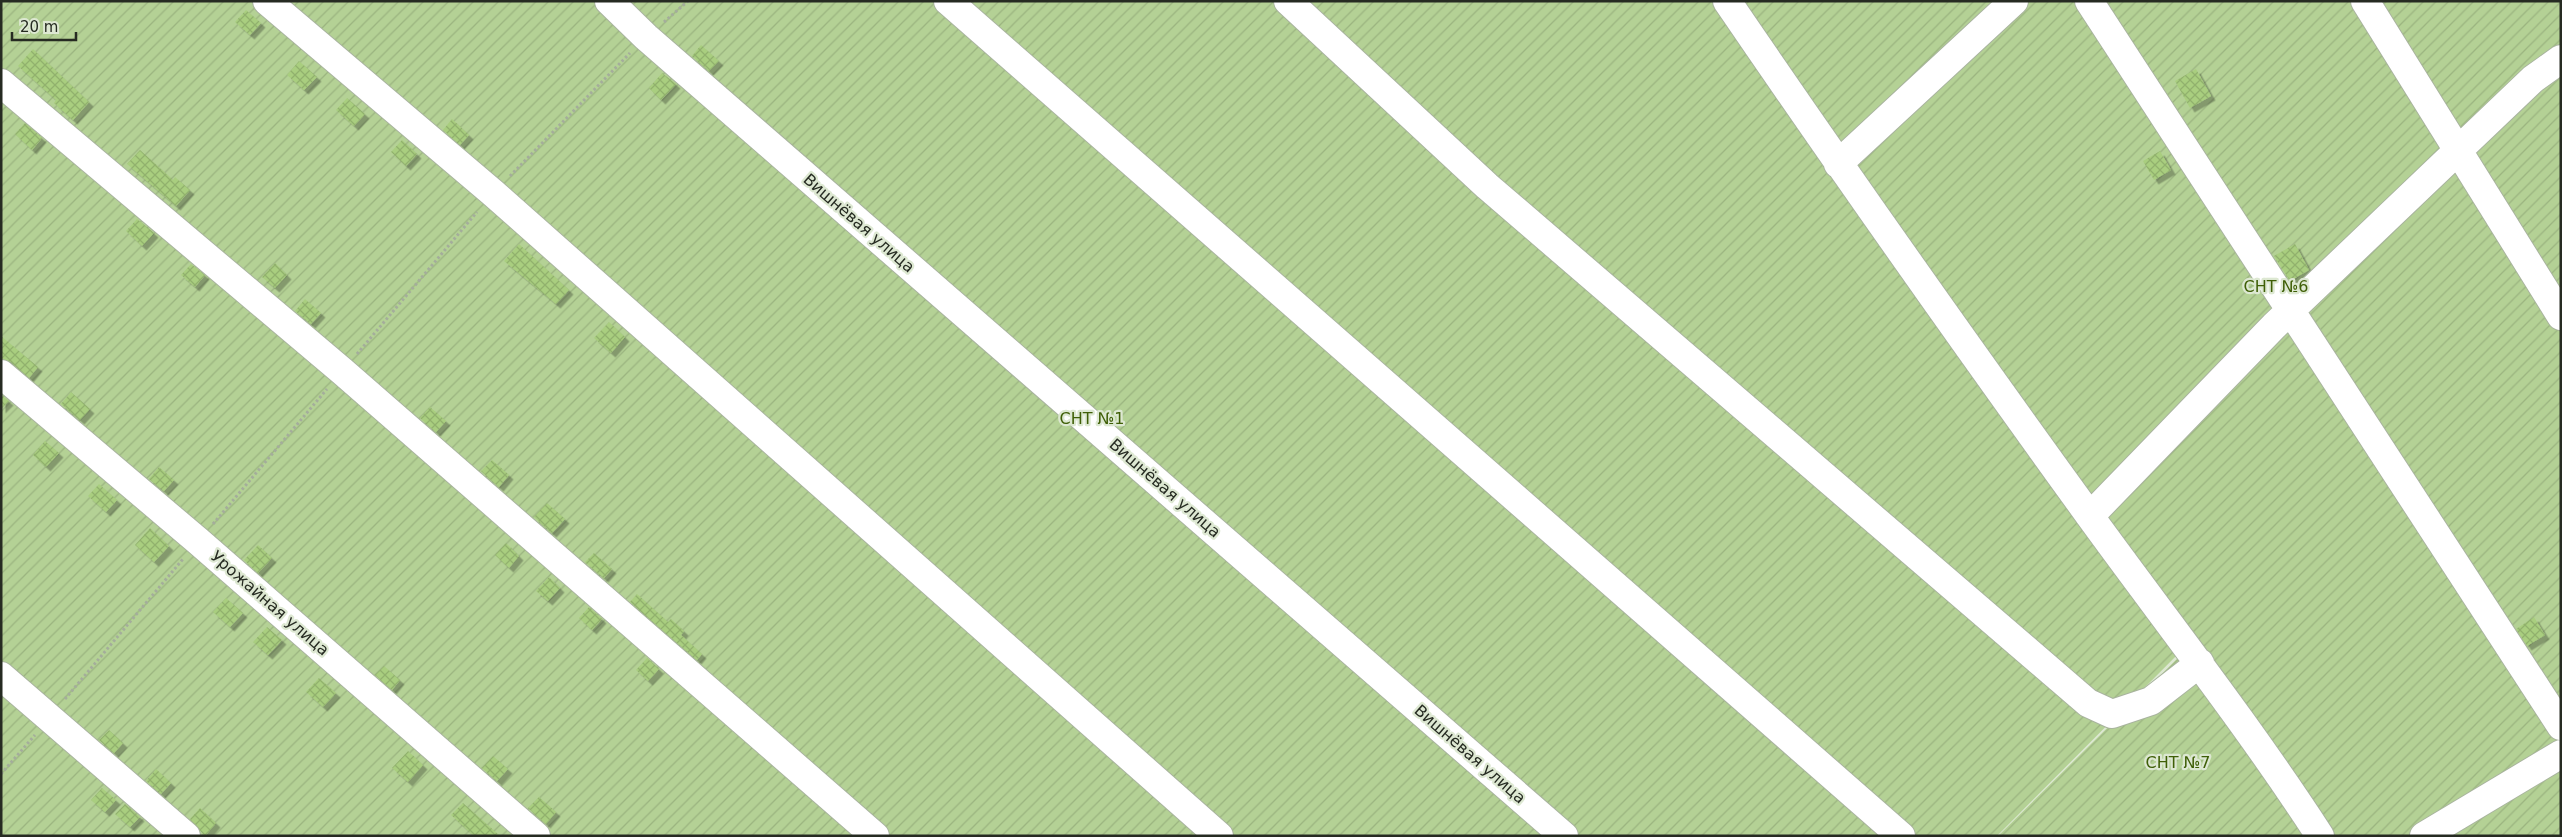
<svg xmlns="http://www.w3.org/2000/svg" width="2562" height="837" viewBox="0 0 2562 837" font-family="'DejaVu Sans',sans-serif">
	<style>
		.garden { fill: url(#garden-furrows) }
		.building { fill: url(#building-cross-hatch); filter: url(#shadow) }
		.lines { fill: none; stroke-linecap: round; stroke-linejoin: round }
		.minor-casing { stroke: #a9b49f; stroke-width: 30 }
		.path { stroke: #a4ad9b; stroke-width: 3; stroke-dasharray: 2.5 2.5; stroke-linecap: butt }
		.minor { stroke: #fff; stroke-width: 28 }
		.labels { text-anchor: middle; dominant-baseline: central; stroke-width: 4.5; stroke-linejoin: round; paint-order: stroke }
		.street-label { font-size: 16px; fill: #262b22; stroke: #dde8d2 }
		.park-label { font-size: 16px; fill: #3f5f07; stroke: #dde8d2 }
	</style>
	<defs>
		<pattern id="garden-furrows" width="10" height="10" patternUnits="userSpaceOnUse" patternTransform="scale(1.25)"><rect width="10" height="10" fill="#b4d195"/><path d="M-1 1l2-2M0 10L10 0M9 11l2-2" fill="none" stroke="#9bb480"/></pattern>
		<pattern id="building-cross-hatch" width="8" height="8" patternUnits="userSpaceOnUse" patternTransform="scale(1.25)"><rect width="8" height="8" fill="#a9ce7f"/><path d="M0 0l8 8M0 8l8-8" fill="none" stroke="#91b16d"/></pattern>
		<filter id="shadow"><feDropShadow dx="4.5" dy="4.5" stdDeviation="0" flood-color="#0004"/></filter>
	</defs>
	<rect width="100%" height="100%" fill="#dde8d2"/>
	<!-- garden -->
	<path class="garden" d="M1 1H2561V836H1998L2185 651 2183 649 1997 836H1Z"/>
	<!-- building -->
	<path class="building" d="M246 10 261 23 250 35 235 22Z
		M701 45 719 61 709 71 692 56Z
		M33 49 89 102 73 120 54 103 56 100 18 66Z
		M299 61 317 77 304 90 287 75Z
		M2196 69 2211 96 2190 108 2175 81Z
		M662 73 676 84 661 100 649 88Z
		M347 98 365 114 354 126 336 110Z
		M452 119 469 135 460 145 443 130Z
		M25 123 42 138 32 150 15 134Z
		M402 140 417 154 406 166 391 152Z
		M140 150 173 180 175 177 190 190 176 206 127 164Z
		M2160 151 2171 170 2154 180 2143 161Z
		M137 219 154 233 142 246 126 231Z
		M519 244 569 290 556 304 504 261Z
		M2295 244 2309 270 2290 281 2274 256Z
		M275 263 287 275 275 288 262 277Z
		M191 264 205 275 195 287 181 275Z
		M305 299 321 313 311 324 295 311Z
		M609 322 625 337 611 353 594 338Z
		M1 336 38 367 29 378 11 362 1 359Z
		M71 392 90 409 80 420 61 404Z
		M1 395 9 401 1 409Z
		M430 407 446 421 436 432 420 418Z
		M45 441 59 453 46 467 33 455Z
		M492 460 509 475 499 487 481 471Z
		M159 467 174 480 164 491 149 479Z
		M99 484 117 500 106 512 88 496Z
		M547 503 565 519 552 533 534 517Z
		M150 528 169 546 154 562 135 545Z
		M506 543 519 556 509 568 495 555Z
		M258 545 272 558 258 573 244 560Z
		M594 553 612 569 604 578 585 562Z
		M549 577 560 588 548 601 536 591Z
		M637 594 668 622 671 619 684 631 681 635 702 654 697 660 630 602Z
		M226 598 243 613 230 627 213 612Z
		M589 607 602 619 592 630 579 618Z
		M2534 617 2545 635 2527 646 2516 629Z
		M267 627 282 640 268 655 253 642Z
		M647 658 659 669 648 681 636 670Z
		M384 666 400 680 392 690 375 675Z
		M319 678 336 693 323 707 306 692Z
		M109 730 123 743 114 753 99 740Z
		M408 751 423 765 408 782 392 768Z
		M493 756 508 769 497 781 482 768Z
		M156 769 171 783 161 794 146 781Z
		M102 788 116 800 105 812 91 800Z
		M539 797 556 812 546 824 528 808Z
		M463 803 500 836H474L451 815Z
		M125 804 140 817 130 827 115 814Z
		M200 808 216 823 205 836 190 819Z"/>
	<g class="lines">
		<defs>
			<path id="minor" d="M267 1 493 193 1219 836
				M609 1 646 37 1564 836
				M948 1 1901 836
				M1288 1 1487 186 2088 703 2112 714 2151 701 2200 663
				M1727 1C1845 174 1966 345 2089 515 2166 621 2248 725 2320 836
				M2089 1 2561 726
				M2365 1 2561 316
				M1 83 342 371 875 836
				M1838 164 2014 1
				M1 374 198 541 536 836
				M2090 516 2274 326 2533 79 2561 59
				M1 676 186 836
				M2424 836 2561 754"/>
		</defs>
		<!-- minor casing -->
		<use href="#minor" class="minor-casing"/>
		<!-- path -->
		<path class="path" d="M664 22 688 1
			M510 176 630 53
			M357 354 477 212
			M213 524 327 389
			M65 699 183 559
			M1 774 35 735"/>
		<!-- minor -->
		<use href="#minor" class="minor"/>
	</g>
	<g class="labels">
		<!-- street labels -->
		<g class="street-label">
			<text transform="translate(859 223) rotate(41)">Вишнёвая улица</text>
			<text transform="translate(1165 488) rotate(41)">Вишнёвая улица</text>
			<text transform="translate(270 603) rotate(41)">Урожайная улица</text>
			<text transform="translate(1470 754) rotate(41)">Вишнёвая улица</text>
		</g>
		<!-- park labels -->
		<g class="park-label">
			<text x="2276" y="286">СНТ №6</text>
			<text x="1092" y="418">СНТ №1</text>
			<text x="2178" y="762">СНТ №7</text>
		</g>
	</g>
	<!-- border -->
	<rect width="2562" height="837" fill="none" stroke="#262b22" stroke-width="5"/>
	<!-- scale -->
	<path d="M12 32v8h64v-8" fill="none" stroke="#262b22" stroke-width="2.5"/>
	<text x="20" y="32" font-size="15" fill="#262b22" stroke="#dde8d2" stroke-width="4" paint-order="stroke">20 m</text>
</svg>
